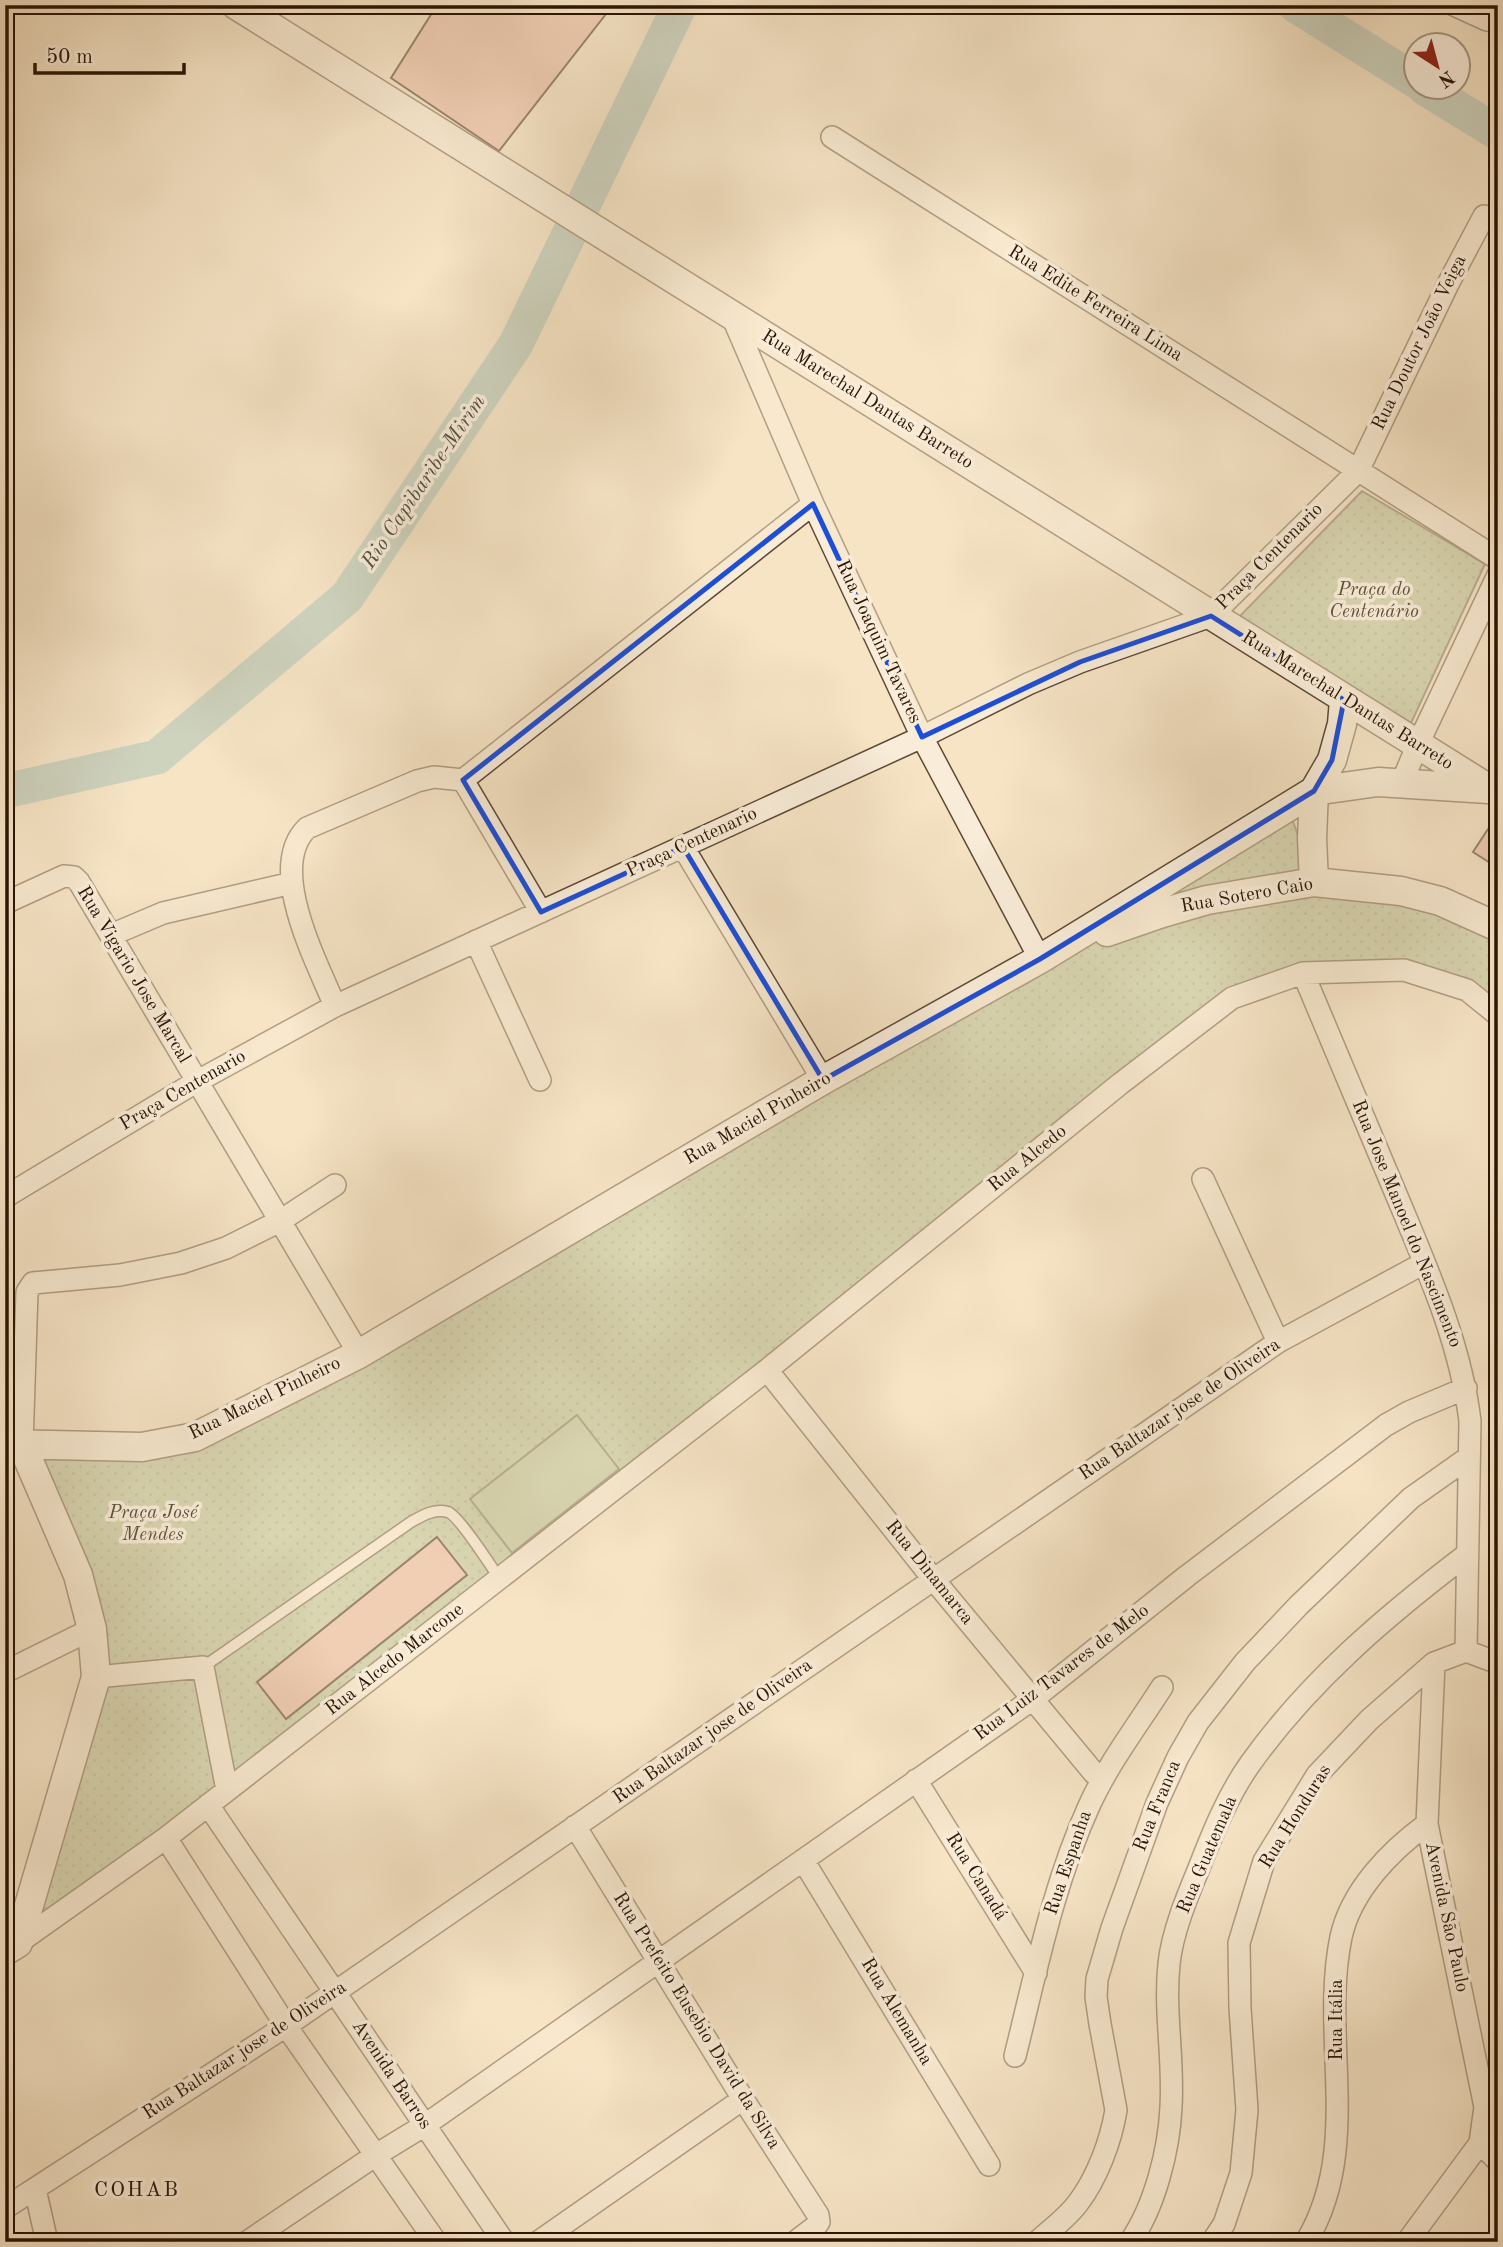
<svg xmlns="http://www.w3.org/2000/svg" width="1503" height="2247" viewBox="0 0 1503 2247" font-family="'Old Standard TT',serif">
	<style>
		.park { fill: url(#park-dots); stroke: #716d4e; stroke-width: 2 }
		.garden { fill: #b7c599; stroke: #716d4e; stroke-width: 2 }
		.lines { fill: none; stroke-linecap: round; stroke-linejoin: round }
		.river { stroke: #9dbeb6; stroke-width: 35 }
		.building { fill: #eab5a1; stroke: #2b1503; stroke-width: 2 }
		.service-casing { stroke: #5e4934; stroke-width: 13 }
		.minor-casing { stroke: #5e4934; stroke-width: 24 }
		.tertiary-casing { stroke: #5e4934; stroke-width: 31 }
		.service { stroke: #f9edd9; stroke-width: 10 }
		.minor { stroke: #f9edd9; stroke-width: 21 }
		.tertiary { stroke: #f9edd9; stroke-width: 28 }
		.marked { fill: none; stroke: #1d4ed8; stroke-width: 5; stroke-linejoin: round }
		.labels { text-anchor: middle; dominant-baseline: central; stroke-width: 7; stroke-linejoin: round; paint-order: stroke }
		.street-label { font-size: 19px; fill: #2b1503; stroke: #f9edd9 }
		.park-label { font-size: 19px; font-style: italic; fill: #5c5338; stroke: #f9edd9 }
		.water-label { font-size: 21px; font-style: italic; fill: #535042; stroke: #f9edd9 }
		.neighbourhood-label { font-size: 21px; letter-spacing: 2px; fill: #2b1503; stroke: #f9edd9 }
	</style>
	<defs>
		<pattern id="park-dots" width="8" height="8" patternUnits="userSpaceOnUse" patternTransform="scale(1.75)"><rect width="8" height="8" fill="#b7c599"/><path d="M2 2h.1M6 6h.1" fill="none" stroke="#9ea882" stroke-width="1.8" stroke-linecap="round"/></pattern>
	</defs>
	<rect width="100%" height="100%" fill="#f6e4c5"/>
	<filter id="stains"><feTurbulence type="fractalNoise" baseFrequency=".00286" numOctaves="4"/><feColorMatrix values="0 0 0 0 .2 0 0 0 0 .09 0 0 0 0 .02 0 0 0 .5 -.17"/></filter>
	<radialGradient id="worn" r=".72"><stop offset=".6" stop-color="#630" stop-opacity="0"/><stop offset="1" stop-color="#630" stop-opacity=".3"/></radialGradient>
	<!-- park -->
	<path class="park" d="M1362 491 1485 564 1411 723 1238 618Z
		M1288 807 1314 882 1498 927V1022L1467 990 1404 970 1303 973 1232 998 18 1943 96 1677 22 1445 195 1437Z"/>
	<!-- garden -->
	<path class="garden" d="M577 1415 619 1469 512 1553 470 1499Z"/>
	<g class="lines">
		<!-- river -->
		<path class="river" d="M1295 5 1416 81
			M1425 88 1498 133
			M5 791 157 757 347 597 516 344 680 5"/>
	</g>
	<!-- building -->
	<path class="building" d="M437 5H613L499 151 391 78Z
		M1488 829 1498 835V868L1473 852Z
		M437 1537 467 1575 286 1719 257 1682Z"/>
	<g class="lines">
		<defs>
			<path id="service" d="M203 1667 411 1522C422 1516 434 1508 448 1512 459 1516 491 1566 499 1578"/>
			<path id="minor" d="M1454 5 1487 20 1498 22
				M832 137 1498 559
				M732 316 813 504 922 737 1040 959
				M463 780 813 504
				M463 780 541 912
				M1402 782 1418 744 1498 575
				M683 847 823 1080
				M5 903 64 876 74 877 79 882 359 1354
				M111 935 163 913 292 883
				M476 941 540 1080
				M1303 973C1337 1053 1371 1133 1404 1213 1432 1280 1461 1348 1470 1421L1466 1651
				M335 1006C317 962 266 868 307 828L417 781 434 777 463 780
				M1203 1179 1278 1342
				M5 1197 196 1082 335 1006 922 737 1028 684 1080 662 1211 616 1358 471 1448 284 1484 216
				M767 1370 934 1580 1094 1773
				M22 1445 27 1292 33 1283 120 1275 181 1263 226 1248 280 1221 335 1185
				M1434 1663 1427 1824 1485 2107 1480 2143 1498 2161
				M5 1672 92 1629
				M96 1677 203 1667 227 1790
				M916 1780 1036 1973
				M208 1805 504 2242
				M575 1826 743 2099 818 2215 819 2222 816 2226 795 2242
				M166 1838 286 2026 436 2242
				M803 1860 989 2165
				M18 1943 166 1838 767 1370 1120 1084 1232 998 1303 973 1404 970 1467 990 1498 1015
				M1015 2056C1036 1972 1053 1885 1089 1806 1108 1764 1137 1726 1162 1687
				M35 2189 47 2242
				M5 2208 286 2026 1278 1342 1424 1263
				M247 2242 376 2155 425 2125 1033 1699 1187 1576 1386 1425 1409 1412 1466 1388
				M538 2242 743 2099
				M1037 2242C1051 2229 1067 2218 1078 2203 1097 2178 1111 2141 1116 2110L1100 2024 1096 1997 1097 1979 1112 1928 1157 1803 1178 1757 1198 1722 1245 1662 1299 1605 1411 1498 1469 1457
				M1130 2242C1155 2206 1169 2150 1171 2107 1174 2059 1164 2012 1169 1964 1172 1933 1187 1897 1199 1868 1213 1832 1228 1795 1250 1764 1309 1681 1386 1616 1466 1555
				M1212 2242 1224 2224 1241 2173 1247 2110 1240 2008 1239 1943 1264 1861 1317 1775 1369 1720 1434 1663 1466 1651 1498 1663
				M1306 2242C1363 2147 1320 2039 1341 1937 1351 1891 1390 1851 1427 1824
				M1407 2242 1480 2143"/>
			<path id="tertiary" d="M236 5 1486 787
				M1314 882 1312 838 1314 791 1332 760 1342 724 1344 700
				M1107 932 1162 913 1207 900 1314 882 1401 891 1440 901 1498 927
				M5 1444 142 1447 195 1437 359 1354 823 1080 1040 959 1314 791 1378 782 1488 789
				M5 1951 18 1943 96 1677 92 1629 78 1575 22 1445"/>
		</defs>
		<!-- service casing -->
		<use href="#service" class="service-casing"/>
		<!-- minor casing -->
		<use href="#minor" class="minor-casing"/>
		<!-- tertiary casing -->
		<use href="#tertiary" class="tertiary-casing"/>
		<!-- service -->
		<use href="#service" class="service"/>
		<!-- minor -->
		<use href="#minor" class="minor"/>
		<!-- tertiary -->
		<use href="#tertiary" class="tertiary"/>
	</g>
	<!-- marked area -->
	<path d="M0 0H1503V2247H0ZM813 504 922 737 1080 662 1211 616 1344 700 1332 760 1314 791 1040 959 823 1080 683 847 541 912 463 780Z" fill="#f6e4c5" fill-opacity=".55" fill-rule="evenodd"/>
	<path class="marked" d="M813 504 922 737 1080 662 1211 616 1344 700 1332 760 1314 791 1040 959 823 1080 683 847 541 912 463 780Z"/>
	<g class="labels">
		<!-- street labels -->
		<g class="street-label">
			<text transform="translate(1095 304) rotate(32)">Rua Edite Ferreira Lima</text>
			<text transform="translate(1420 343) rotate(-64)">Rua Doutor João Veiga</text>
			<text transform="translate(867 400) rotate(32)">Rua Marechal Dantas Barreto</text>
			<text transform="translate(1270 557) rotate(-45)">Praça Centenario</text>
			<text transform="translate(878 642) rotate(65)">Rua Joaquim Tavares</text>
			<text transform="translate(1347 701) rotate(32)">Rua Marechal Dantas Barreto</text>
			<text transform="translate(692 843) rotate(-25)">Praça Centenario</text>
			<text transform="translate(1247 896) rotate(-10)">Rua Sotero Caio</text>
			<text transform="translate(133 975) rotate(59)">Rua Vigario Jose Marcal</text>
			<text transform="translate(183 1091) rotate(-30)">Praça Centenario</text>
			<text transform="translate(758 1119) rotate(-30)">Rua Maciel Pinheiro</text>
			<text transform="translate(1028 1159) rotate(-39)">Rua Alcedo</text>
			<text transform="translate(1406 1224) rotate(68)">Rua Jose Manoel do Nascimento</text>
			<text transform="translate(265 1399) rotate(-26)">Rua Maciel Pinheiro</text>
			<text transform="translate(1180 1410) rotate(-34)">Rua Baltazar jose de Oliveira</text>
			<text transform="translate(929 1573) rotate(51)">Rua Dinamarca</text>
			<text transform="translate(395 1660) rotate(-38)">Rua Alcedo Marcone</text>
			<text transform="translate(1062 1673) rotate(-37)">Rua Luiz Tavares de Melo</text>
			<text transform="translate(713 1732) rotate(-35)">Rua Baltazar jose de Oliveira</text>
			<text transform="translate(1158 1806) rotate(-68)">Rua Franca</text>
			<text transform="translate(1296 1817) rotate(-58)">Rua Honduras</text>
			<text transform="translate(1208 1855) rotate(-67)">Rua Guatemala</text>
			<text transform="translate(1069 1863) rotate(-71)">Rua Espanha</text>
			<text transform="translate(976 1877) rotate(58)">Rua Canadá</text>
			<text transform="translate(1446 1917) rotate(78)">Avenida São Paulo</text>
			<text transform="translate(896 2012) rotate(59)">Rua Alemanha</text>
			<text transform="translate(1337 2020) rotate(-90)">Rua Itália</text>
			<text transform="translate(696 2021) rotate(58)">Rua Prefeito Eusebio David da Silva</text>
			<text transform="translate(245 2051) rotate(-33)">Rua Baltazar jose de Oliveira</text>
			<text transform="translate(391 2075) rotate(56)">Avenida Barros</text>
		</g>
		<!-- park labels -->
		<g class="park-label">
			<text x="1374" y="590">Praça do<tspan x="1374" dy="22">Centenário</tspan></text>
			<text x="153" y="1513">Praça José<tspan x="153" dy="22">Mendes</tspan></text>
		</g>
		<!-- water labels -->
		<g class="water-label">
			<text transform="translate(424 482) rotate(-56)">Rio Capibaribe-Mirim</text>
		</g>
		<!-- neighbourhood labels -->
		<g class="neighbourhood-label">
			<text x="137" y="2190">COHAB</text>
		</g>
	</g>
	<!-- margin -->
	<rect width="1503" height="2247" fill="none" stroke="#f6e4c5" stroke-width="28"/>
	<rect x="7" y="7" width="1489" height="2233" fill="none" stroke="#2b1503" stroke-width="3.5"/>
	<rect x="14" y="14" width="1475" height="2219" fill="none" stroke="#2b1503" stroke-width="2"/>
	<!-- north arrow -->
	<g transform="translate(1437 66) rotate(144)"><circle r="33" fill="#f9edd9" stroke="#a79783" stroke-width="2"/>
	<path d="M0-5L12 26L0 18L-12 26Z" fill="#8f2418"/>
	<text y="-10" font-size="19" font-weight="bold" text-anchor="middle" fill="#2b1503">N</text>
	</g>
	<!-- scale -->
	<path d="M35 63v10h149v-10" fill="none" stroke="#2b1503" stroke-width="3.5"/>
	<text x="46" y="63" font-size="21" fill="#2b1503" stroke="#f9edd9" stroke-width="5" paint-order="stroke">50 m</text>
	<rect width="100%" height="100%" filter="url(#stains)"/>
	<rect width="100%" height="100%" fill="url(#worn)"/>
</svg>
